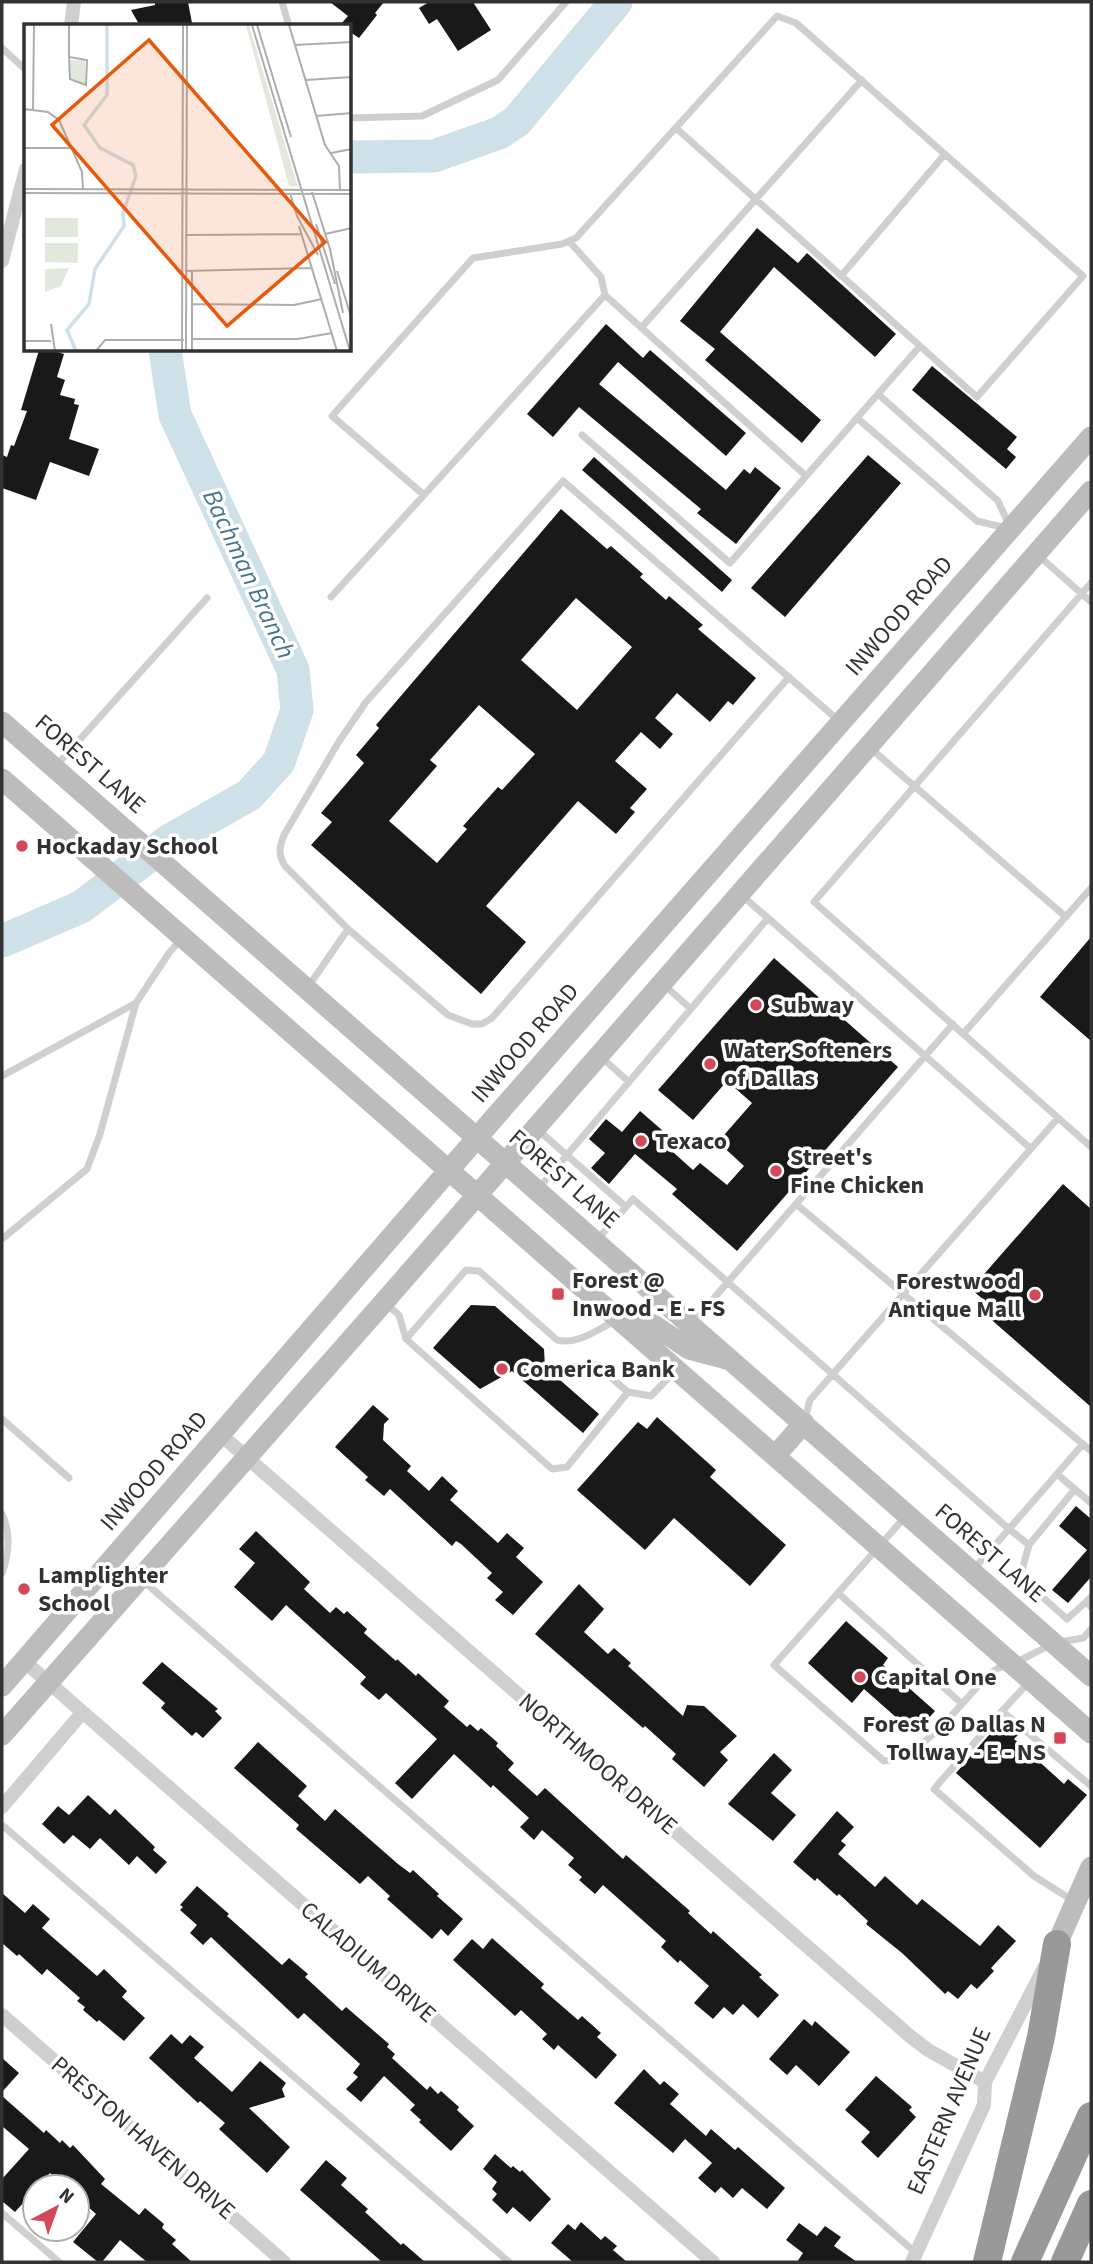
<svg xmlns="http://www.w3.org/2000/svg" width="1093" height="2264" viewBox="0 0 1093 2264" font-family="'Source Sans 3',sans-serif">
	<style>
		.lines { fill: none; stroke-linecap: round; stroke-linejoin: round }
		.river { stroke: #cee0e8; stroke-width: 33 }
		.building { fill: #191919; fill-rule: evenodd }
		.service { stroke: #cfcfcf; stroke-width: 7 }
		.minor { stroke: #cfcfcf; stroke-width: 14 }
		.secondary { stroke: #bcbcbc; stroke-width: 21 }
		.motorway { stroke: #999; stroke-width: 28 }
		.poi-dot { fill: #d4495a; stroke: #fff; stroke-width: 2.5 }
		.labels { text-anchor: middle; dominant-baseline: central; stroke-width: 7; stroke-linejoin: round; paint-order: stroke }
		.street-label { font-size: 24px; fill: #323232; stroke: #fff }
		.poi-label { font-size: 24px; font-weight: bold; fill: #323232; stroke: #fff; text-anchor: start }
		.water-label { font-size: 26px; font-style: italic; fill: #47758d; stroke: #fff }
		.inset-river { fill: none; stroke: #cee0e8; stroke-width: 3.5 }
		.inset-road { fill: none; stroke: #adadad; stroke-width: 2 }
		.view { fill: #e8590c; fill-opacity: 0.15; stroke: #e8590c; stroke-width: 3.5 }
		.inset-edge { fill: none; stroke: #323232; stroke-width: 3.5 }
	</style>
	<rect width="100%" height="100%" fill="#fff"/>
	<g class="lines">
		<!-- river -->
		<path class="river" d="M350 157 434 156 499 133 517 121 616 2
			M2 941 81 907 170 840 249 795 279 762 297 710 293 670 175 415 165 350"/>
	</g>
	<!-- building -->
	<path class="building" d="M155 2H188L192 23 176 26H140L131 10 155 5Z
		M330 2H384L375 13 377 15 359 38 350 32V26L341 24 348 16Z
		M429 2H473L491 30 458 51 437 19 429 24 419 8Z
		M757 228 798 263 807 253 896 334 875 357 774 267 720 332 821 420 802 443 705 360 715 349 680 321Z
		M606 324 643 358 650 350 746 433 726 456 618 362 599 384 726 490 744 469 750 474 755 467 781 488 736 544 697 513 701 509 579 407 553 437 527 414Z
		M39 350H50L64 354 57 377 65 380 60 395 75 399 74 404 79 405 69 439 99 449 89 476 50 462 36 500 2 488V455L7 457 11 445 14 446 27 411 21 410Z
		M932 366 1017 437 1007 449 1016 457 1006 469 912 390Z
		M868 455 901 483 785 617 751 588Z
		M594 457 732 580 722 592 582 470Z
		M561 509 607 549 611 546 643 574 640 577 666 600 669 596 703 625 698 629 756 678 733 705 728 701 710 722 677 693 655 718 673 734 660 749 641 732 615 761 647 789 630 808 635 812 616 834 578 801 486 906 526 942 481 994 311 845 332 822 321 813 364 763 356 755 379 728 376 725ZM576 598 632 647 577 710 521 660ZM479 705 535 754 502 790 498 787 463 826 467 829 437 863 389 821 437 766 430 760Z
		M1091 937V1041L1040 997Z
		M774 958 898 1067 737 1251 672 1194 677 1189 635 1154 609 1184 591 1168 605 1153 589 1139 606 1119 622 1132 640 1111 670 1137 664 1144 693 1170 700 1163 727 1185 744 1166 718 1142 752 1103 727 1081 693 1120 658 1090Z
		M1063 1184 1091 1209V1407L978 1308 985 1301 971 1289Z
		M471 1305 495 1306 544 1349 545 1367 599 1414 583 1433 512 1371 480 1389 433 1348Z
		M373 1405 389 1419 384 1424 383 1440 411 1466 407 1471 429 1491 442 1476 458 1491 450 1500 498 1543 507 1533 524 1548 516 1557 543 1582 513 1615 495 1600 503 1592 487 1578 492 1573 461 1544 456 1541 452 1546 390 1489 384 1496 365 1480 368 1477 335 1447Z
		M657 1417 716 1470 710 1477 786 1545 750 1586 674 1518 645 1550 577 1490 638 1422 647 1429Z
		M1076 1506 1091 1519V1577L1068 1603 1052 1590 1087 1550 1059 1526Z
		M256 1531 310 1582 304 1589 330 1613 336 1607 344 1614 347 1611 367 1629 364 1633 396 1661 397 1659 416 1676 418 1673 449 1701 444 1707 467 1727 470 1724 478 1731 481 1728 498 1743 496 1746 514 1763 508 1770 537 1796 545 1788 623 1859 626 1855 690 1911 688 1913 711 1934 713 1931 762 1975 759 1977 779 1995 758 2018 743 2004 733 2015 724 2007 713 2019 694 2003 709 1986 680 1960 678 1963 661 1947 666 1941 603 1885 595 1894 579 1880 582 1877 568 1865 574 1858 542 1830 534 1840 520 1827 529 1818 493 1785 491 1788 454 1754 412 1799 395 1783 437 1739 386 1693 379 1700 360 1684 366 1677 286 1605 272 1621 234 1587 255 1563 239 1549Z
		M579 1584 604 1609 584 1632 608 1654 614 1648 631 1663 628 1666 683 1716 687 1705 704 1706 737 1736 720 1752 728 1760 704 1787 672 1759 676 1754 645 1726 643 1728 535 1634Z
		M846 1621 888 1658 883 1665 935 1711 915 1734 864 1689 852 1703 808 1663Z
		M162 1662 218 1709 215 1711 222 1718 203 1738 196 1732 192 1736 161 1708 165 1703 142 1683Z
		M1002 1720 1018 1735 1014 1739 1064 1784 1068 1779 1087 1795 1040 1848 956 1773Z
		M258 1742 307 1786 298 1796 325 1821 335 1809 398 1864 410 1873 413 1870 439 1894 437 1896 463 1919 448 1936 441 1929 432 1939 387 1899 390 1896 368 1876 360 1884 296 1829 299 1825 234 1768Z
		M774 1753 792 1770 771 1793 796 1815 773 1841 728 1804Z
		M88 1795 110 1815 115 1809 155 1847 153 1850 167 1862 156 1874 137 1856 129 1865 100 1838 90 1849 73 1835 64 1844 42 1824 58 1806 69 1815Z
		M837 1811 854 1827 841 1841 846 1845 838 1854 875 1887 885 1876 917 1905 922 1899 980 1946 998 1925 1016 1941 991 1968 994 1971 977 1989 971 1984 958 1999 948 1991 945 1994 902 1953 866 1924 868 1921 839 1894 837 1896 817 1878 815 1881 793 1862Z
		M197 1886 229 1914 227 1916 282 1965 289 1958 308 1974 305 1977 342 2011 346 2007 389 2044 387 2047 395 2054 392 2058 427 2090 430 2086 438 2094 441 2091 459 2107 457 2110 474 2126 451 2151 419 2122 421 2120 410 2110 415 2105 384 2076 361 2102 346 2089 358 2077 353 2073 360 2064 304 2013 298 2019 211 1937 203 1945 190 1933 197 1925 180 1910 183 1907 180 1905Z
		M2 1893 25 1913 33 1904 50 1919 42 1928 97 1976 104 1969 127 1991 122 1997 145 2018 124 2041 99 2020 97 2022 83 2010 85 2007 77 2001 80 1998 47 1969 42 1975 19 1954 17 1956 2 1943Z
		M492 1938 544 1984 541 1988 578 2020 582 2016 601 2033 597 2037 617 2055 596 2079 558 2045 554 2050 542 2039 547 2034 521 2010 515 2016 453 1960 472 1939 483 1949Z
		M804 2019 812 2026 815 2021 850 2052 819 2086 796 2065 787 2075 769 2059Z
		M171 2034 182 2044 190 2035 204 2047 194 2058 232 2092 260 2061 286 2083 282 2089 285 2097 249 2108 290 2147 267 2173 219 2129 225 2123 200 2101 198 2103 149 2058Z
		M2 2058 19 2073 2 2092Z
		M644 2069 660 2085 664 2081 679 2094 670 2104 706 2136 711 2129 735 2150 738 2147 785 2188 767 2209 742 2188 733 2198 721 2187 715 2193 698 2178 712 2163 685 2139 673 2153 614 2103Z
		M876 2076 912 2107 909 2110 916 2117 878 2158 861 2142 870 2132 845 2110Z
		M2 2096 44 2133 46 2130 60 2143 62 2140 70 2148 73 2145 105 2179 101 2184 139 2215 145 2208 164 2224 162 2228 176 2240 172 2244 192 2262H147L120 2240 102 2262H98L73 2242 96 2214 77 2197V2187H66L50 2173 15 2212 2 2201V2179L29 2149 2 2126Z
		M495 2154 511 2168 513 2166 520 2172 522 2170 551 2199 530 2222 513 2207 507 2214 492 2200 497 2194 492 2189 497 2182 483 2169Z
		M326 2160 347 2178 341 2185 368 2209 365 2212 401 2245 403 2243 425 2262H382L300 2190Z
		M581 2222 601 2240 605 2236 617 2246 613 2250 627 2262H573L551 2243 568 2224 575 2230Z
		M799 2223 817 2236 825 2226 841 2237 834 2246 857 2262H797L803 2253 786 2240Z"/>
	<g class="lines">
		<!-- service -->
		<path class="service" d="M282 2 289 26
			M2 48 26 70
			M350 118 422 116 498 80 566 2
			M569 241 601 277 605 295
			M841 276 945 154
			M641 328 862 80
			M878 394 998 501 1009 525
			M857 418 977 521 1006 528
			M582 435 730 563 920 346 676 128
			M806 476 605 295 424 495 332 416 473 258 562 244 576 238 777 16 796 23 1083 276 977 397 920 346
			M1039 556 1091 602
			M1091 583 814 902 1091 1147
			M331 597 424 495
			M869 747 1066 917
			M55 767 207 598
			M740 894 768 918
			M348 929 448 1015 472 1024H482L492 1018 789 677
			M663 984 691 1009
			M308 987 348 929 285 866C278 854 279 848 284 835L338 743 366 702 563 481 838 720
			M963 1034 1091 888
			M600 1056 629 1082
			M2 1076 136 1003 169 953 182 938
			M537 1129 626 1207
			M539 1188 768 918 1030 1148
			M796 1204 1091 1451
			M2 1239 87 1169 100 1134 136 1003
			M596 1241 633 1199 1009 1529 973 1570
			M385 1303 399 1315 406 1339 552 1469 567 1467 628 1392 596 1365
			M693 1322 953 1024
			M406 1339 466 1270 479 1271 557 1340C579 1345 598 1329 616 1320
			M628 1392 651 1396 676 1370
			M2 1419 69 1478
			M804 1422 810 1400 1058 1118
			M1083 1444 1009 1529 1029 1545 1020 1577 1067 1619 1086 1602
			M1057 1474 1091 1503
			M2 1514C11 1532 9 1555 2 1573
			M904 1518 838 1593 961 1703
			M1029 1545 1075 1489
			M141 1579 916 2253
			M838 1593 774 1665 884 1761C921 1759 963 1701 988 1675L998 1668 1013 1664 1054 1643 1083 1638 1091 1629
			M1091 1597 1086 1602 1091 1607
			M1002 1711 1028 1683
			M2 1825 509 2262
			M1072 1900 1034 1876 934 1789 1002 1711 1091 1786
			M2 2213 59 2262"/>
		<!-- minor -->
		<path class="minor" d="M71 26 74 2
			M2 261 26 169
			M220 1434 911 2037 928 2050 985 2082
			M24 1661 713 2262
			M2 1807 82 1713
			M2 2015 284 2262
			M912 2262 984 2105 985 2082 1044 1968"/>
		<!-- secondary -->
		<path class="secondary" d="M2 722 1091 1676
			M2 779 1091 1733
			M618 1318 636 1317 655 1326 689 1349 727 1359
			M775 1456 804 1423
			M2 1686 495 1117 1091 437
			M2 1735 384 1302 1091 491
			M1057 1944 1091 1867"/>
		<!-- motorway -->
		<path class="motorway" d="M987 2262 1041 2037 1057 1944
			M1025 2262 1091 2116
			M1065 2262 1091 2204"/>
	</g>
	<!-- markers -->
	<g class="poi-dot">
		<circle cx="22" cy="846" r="7"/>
		<circle cx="756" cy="1005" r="7"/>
		<circle cx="710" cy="1064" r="7"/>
		<circle cx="641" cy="1141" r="7"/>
		<circle cx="776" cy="1171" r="7"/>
		<rect x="551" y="1287" width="14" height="14" rx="3.5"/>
		<circle cx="1035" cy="1295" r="7"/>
		<circle cx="502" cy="1369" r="7"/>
		<circle cx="24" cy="1589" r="7"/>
		<circle cx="860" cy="1677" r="7"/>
		<rect x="1053" y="1731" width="14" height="14" rx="3.5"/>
	</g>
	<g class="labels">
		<!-- street labels -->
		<g class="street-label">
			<text transform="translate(899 616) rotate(-49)">INWOOD ROAD</text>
			<text transform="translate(90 764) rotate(41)">FOREST LANE</text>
			<text transform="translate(525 1043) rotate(-49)">INWOOD ROAD</text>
			<text transform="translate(564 1179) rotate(41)">FOREST LANE</text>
			<text transform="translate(154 1471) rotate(-49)">INWOOD ROAD</text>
			<text transform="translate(990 1553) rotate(41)">FOREST LANE</text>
			<text transform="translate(598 1764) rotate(41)">NORTHMOOR DRIVE</text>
			<text transform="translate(368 1962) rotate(41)">CALADIUM DRIVE</text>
			<text transform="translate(949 2111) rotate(-67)">EASTERN AVENUE</text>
			<text transform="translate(143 2138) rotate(41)">PRESTON HAVEN DRIVE</text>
		</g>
		<!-- poi labels -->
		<g class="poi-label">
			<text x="36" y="846">Hockaday School</text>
			<text x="770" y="1005">Subway</text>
			<text x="724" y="1050">Water Softeners<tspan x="724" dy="28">of Dallas</tspan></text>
			<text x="655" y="1141">Texaco</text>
			<text x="790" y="1157">Street's<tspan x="790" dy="28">Fine Chicken</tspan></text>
			<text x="572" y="1280">Forest @<tspan x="572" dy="28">Inwood - E - FS</tspan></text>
			<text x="1021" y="1281" text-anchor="end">Forestwood<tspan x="1021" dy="28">Antique Mall</tspan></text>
			<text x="516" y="1369">Comerica Bank</text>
			<text x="38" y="1575">Lamplighter<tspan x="38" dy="28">School</tspan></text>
			<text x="874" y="1677">Capital One</text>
			<text x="1046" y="1724" text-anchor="end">Forest @ Dallas N<tspan x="1046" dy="28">Tollway - E - NS</tspan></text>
		</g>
		<!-- water labels -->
		<g class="water-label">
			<text transform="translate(249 574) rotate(65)">Bachman Branch</text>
		</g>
	</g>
	<!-- overview -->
	<g transform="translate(24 24)">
		<rect width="327" height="327" fill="#fff"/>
		<path d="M222 1H225L274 163 265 162Z" fill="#e3e8dc"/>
		<path d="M46 36H61V60L47 54Z" fill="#e3e8dc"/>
		<path d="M21 194H54V213H21ZM21 219H54V239L21 238ZM45 244 37 262 21 268V245Z" fill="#e3e8dc"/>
		<path class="inset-river" d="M52 327 43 306 65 280 71 245 100 202 99 189 112 152 109 141 76 124 60 101 83 71V1"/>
		<path class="inset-road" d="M228 1 326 327M233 1 267 113M265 1 301 121 315 142 316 167M271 21 328 18M45 33 63 36 62 61 46 55ZM45 33V1M282 56 328 53M0 85 24 88 35 96 58 148 59 165M9 85 10 1M292 92 328 89M0 124H48M307 129 328 125M0 165 328 166M288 168 306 225M0 169 328 170M266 169 273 192M273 192 294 231M292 200 311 260M275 202 313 327M301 210 328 204M161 211 277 210M306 225 319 289M161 247 288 244M313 247 328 296M168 280 270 281 298 275M27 300 31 327M168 315H274L308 309M0 317H27M72 327 81 316H160M158 327 159 1M162 327 163 1M168 327V247"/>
		<path class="view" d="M125 16 301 218 203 302 28 101Z"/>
		<rect width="327" height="327" class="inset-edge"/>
	</g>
	<!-- border -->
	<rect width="1093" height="2264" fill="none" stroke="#323232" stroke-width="7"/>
	<!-- north arrow -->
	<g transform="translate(56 2208) rotate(41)"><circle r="33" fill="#ffffff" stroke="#adadad" stroke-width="2"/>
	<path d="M0-5L12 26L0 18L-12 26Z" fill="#d4495a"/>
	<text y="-10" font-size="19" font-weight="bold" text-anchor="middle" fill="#323232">N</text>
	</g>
</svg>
